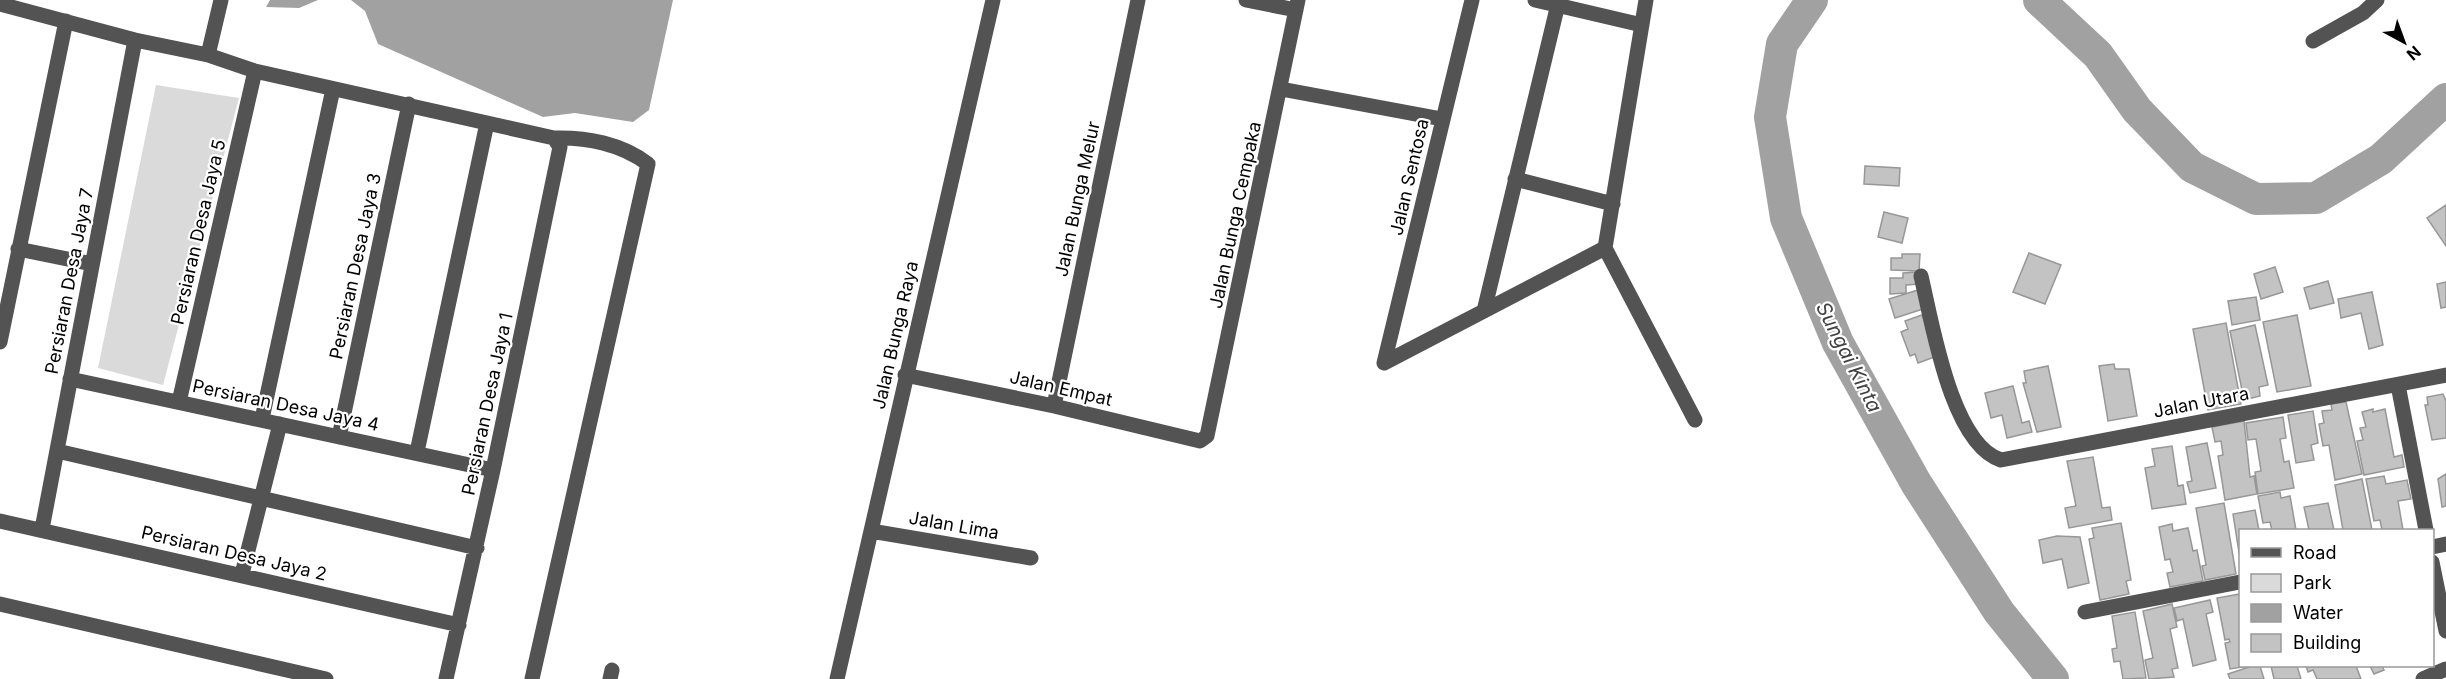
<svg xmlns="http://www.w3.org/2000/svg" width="2446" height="679" viewBox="0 0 2446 679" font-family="Inter,sans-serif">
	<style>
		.green { fill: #dadada }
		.water { fill: #a1a1a1 }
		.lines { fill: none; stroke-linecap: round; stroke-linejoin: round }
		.river { stroke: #a1a1a1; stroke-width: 32 }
		.building { fill: #c3c3c3; stroke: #979797; stroke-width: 1.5 }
		.minor { stroke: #535353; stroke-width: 15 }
		.labels { text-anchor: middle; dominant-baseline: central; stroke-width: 4.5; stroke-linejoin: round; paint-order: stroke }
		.street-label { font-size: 18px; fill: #000; stroke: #fff }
		.water-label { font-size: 20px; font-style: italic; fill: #424242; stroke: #fff }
	</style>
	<rect width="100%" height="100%" fill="#fff"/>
	<!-- green -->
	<path class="green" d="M156 85 239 98 163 385 98 368Z"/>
	<!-- water -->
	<path class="water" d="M270 0H318L299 8 266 7Z
		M351 0H673L649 110 633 122 575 113 543 117 378 44 365 11Z"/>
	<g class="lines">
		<!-- river -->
		<path class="river" d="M1812 0 1782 44 1770 117 1786 218 1838 343 1916 483 1999 612 2053 679
			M2039 0 2098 55 2137 110 2192 167 2256 199 2316 198 2381 159 2446 99"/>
	</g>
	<!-- building -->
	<path class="building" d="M1865 166 1900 168 1899 186 1864 184Z
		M2446 205V246L2427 218Z
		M1884 212 1908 218 1902 243 1878 237Z
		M2029 253 2061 265 2045 304 2013 292Z
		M1902 254H1920L1919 271 1891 270V258H1902Z
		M2275 267 2283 292 2261 299 2254 274Z
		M1919 272V284L1906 285V293L1890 294V278H1903V273Z
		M2328 281 2334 303 2310 309 2304 288Z
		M2446 282V307L2441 308 2437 284Z
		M1918 290 1923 309 1895 318 1889 299Z
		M2372 292 2383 345 2369 349 2361 313 2341 318 2338 299Z
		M2256 297 2260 320 2232 325 2228 301Z
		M1922 315 1937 356 1918 363 1915 354 1910 356 1901 332 1908 329 1905 321Z
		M2297 315 2311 386 2277 392 2263 322Z
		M2226 323 2241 404 2208 410 2193 329Z
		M2255 325 2268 385 2259 387 2260 396 2244 400 2230 331Z
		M2114 364 2115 369H2129L2137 416 2108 421 2099 366Z
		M2048 366 2061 427 2037 432 2023 383H2026L2024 371Z
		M2013 386 2022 423 2029 421 2032 432 2007 438 2002 415 1991 418 1985 393Z
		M2443 394 2446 401V438L2432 440 2425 405H2428L2427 397Z
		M2346 402 2362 474 2335 480 2329 445 2323 446 2319 424 2324 423 2322 411 2332 410 2331 404Z
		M2373 409V412L2385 409 2394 457 2402 455 2404 467 2364 475 2357 441 2363 440 2360 428 2366 427 2362 412Z
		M2313 411 2318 443 2311 445 2314 460 2296 463 2288 415Z
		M2283 417 2286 438 2280 439 2284 462 2289 461 2294 488 2258 494 2255 472 2261 471 2256 439 2248 440 2246 423Z
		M2244 421 2250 477 2254 476 2257 494 2225 500 2218 456 2223 455 2221 441 2215 442 2212 427Z
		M2207 443 2216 488 2190 493 2187 482 2192 481 2186 447Z
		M2172 446 2178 486 2183 485 2186 504 2152 509 2145 468 2155 466 2152 449Z
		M2093 457 2102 508 2110 507 2112 520 2069 528 2065 508 2076 506 2067 461Z
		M2446 474V506L2442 507 2438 479Z
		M2384 476 2386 484 2407 480 2411 499 2398 501 2403 530H2382L2380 520 2374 521 2366 479Z
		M2362 479 2372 530H2343L2335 485Z
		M2280 492 2281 498 2290 496 2296 530H2272L2270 522 2263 523 2258 496Z
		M2224 503 2236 574 2205 580 2202 566 2206 565 2196 508Z
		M2328 503 2334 530H2309L2304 507Z
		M2255 510 2259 530H2240V559L2233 514Z
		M2121 523 2131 580 2126 581 2129 594 2100 600 2089 539 2094 538 2092 528Z
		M2172 524 2173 531 2188 528 2193 551 2197 550 2203 581 2170 587 2167 573 2173 572 2170 559 2165 560 2159 527Z
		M2057 536 2080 537 2089 583 2068 588 2062 559 2043 563 2039 540Z
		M2240 594V666H2248L2230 669 2225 643 2230 642 2229 639 2225 640 2217 598Z
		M2210 600 2213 612 2206 614 2216 660 2193 666 2183 619 2177 621 2174 608Z
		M2172 604 2177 627 2170 629 2178 668 2172 669 2174 677 2149 679 2145 660 2153 658 2143 611Z
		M2135 612 2146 678 2123 679 2120 661 2114 662 2112 649 2117 648 2112 616Z
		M2252 666H2260L2264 679H2230L2228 674Z
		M2271 666H2297L2301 679H2274Z
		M2306 666H2356L2361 679H2317L2313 670 2308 672Z
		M2370 666H2382L2384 670 2374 674Z"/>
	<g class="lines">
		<!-- minor -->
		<path class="minor" d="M1246 0 1296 10
			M1472 0 1384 363 1605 248
			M1535 0 1642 25
			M1646 0 1605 248 1695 420
			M0 4 135 40 208 55 255 71 554 138C587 137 622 144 648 164L532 679
			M2313 41 2363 13 2377 0
			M208 55 221 0
			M1281 89 1442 119
			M1515 179 1613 204
			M18 249 92 264
			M1921 276C1932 322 1951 444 2001 460L2446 375
			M1484 311 1559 0
			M0 342 66 21
			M905 375 1054 406 1200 441 1207 436 1298 0
			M70 379 493 470
			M2398 385 2426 530
			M179 402 255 71
			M1054 406 1138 0
			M262 419 333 89
			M339 437 409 104
			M57 451 477 548
			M417 452 487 123
			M0 521 459 625
			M42 529 135 40
			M871 531 1031 558
			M2432 547 2446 544
			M2432 562 2446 631
			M242 574 280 424
			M0 604 326 679
			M2085 612 2240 582
			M446 679 493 470 560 147 554 138
			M610 679 612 670
			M837 679 993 0
			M2423 679 2446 669"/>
	</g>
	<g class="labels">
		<!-- street labels -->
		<g class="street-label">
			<text transform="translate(1409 177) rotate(-77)">Jalan Sentosa</text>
			<text transform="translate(1077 199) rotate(-78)">Jalan Bunga Melur</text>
			<text transform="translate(1235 215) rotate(-78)">Jalan Bunga Cempaka</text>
			<text transform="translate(198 232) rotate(-77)">Persiaran Desa Jaya 5</text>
			<text transform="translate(355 266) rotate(-78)">Persiaran Desa Jaya 3</text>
			<text transform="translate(69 281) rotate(-79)">Persiaran Desa Jaya 7</text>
			<text transform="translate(895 335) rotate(-77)">Jalan Bunga Raya</text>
			<text transform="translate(1061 388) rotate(13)">Jalan Empat</text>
			<text transform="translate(2201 402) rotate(-11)">Jalan Utara</text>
			<text transform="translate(487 404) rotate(-78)">Persiaran Desa Jaya 1</text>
			<text transform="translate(286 405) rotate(12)">Persiaran Desa Jaya 4</text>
			<text transform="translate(954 525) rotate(10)">Jalan Lima</text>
			<text transform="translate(234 553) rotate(13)">Persiaran Desa Jaya 2</text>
		</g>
		<!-- water labels -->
		<g class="water-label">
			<text transform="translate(1849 357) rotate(63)">Sungai Kinta</text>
		</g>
	</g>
	<!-- legend -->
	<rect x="2239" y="529" width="195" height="138" fill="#ffffff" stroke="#999999" stroke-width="1.5"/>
	<rect x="2251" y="548" width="30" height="9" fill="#535353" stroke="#999999" stroke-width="1.5"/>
	<text x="2293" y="559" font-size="18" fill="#000000">Road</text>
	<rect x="2251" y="574" width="30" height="18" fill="#dadada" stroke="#999999" stroke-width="1.5"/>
	<text x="2293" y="589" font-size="18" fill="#000000">Park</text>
	<rect x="2251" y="604" width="30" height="18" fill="#a1a1a1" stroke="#999999" stroke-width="1.5"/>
	<text x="2293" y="619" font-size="18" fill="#000000">Water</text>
	<rect x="2251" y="634" width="30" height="18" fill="#c3c3c3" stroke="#999999" stroke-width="1.5"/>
	<text x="2293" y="649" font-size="18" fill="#000000">Building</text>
	<!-- north arrow -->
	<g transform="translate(2404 42) rotate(139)" stroke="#ffffff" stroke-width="4.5" paint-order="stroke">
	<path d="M0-4.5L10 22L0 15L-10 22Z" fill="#000000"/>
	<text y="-9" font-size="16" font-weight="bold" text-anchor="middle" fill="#000000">N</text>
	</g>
</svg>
